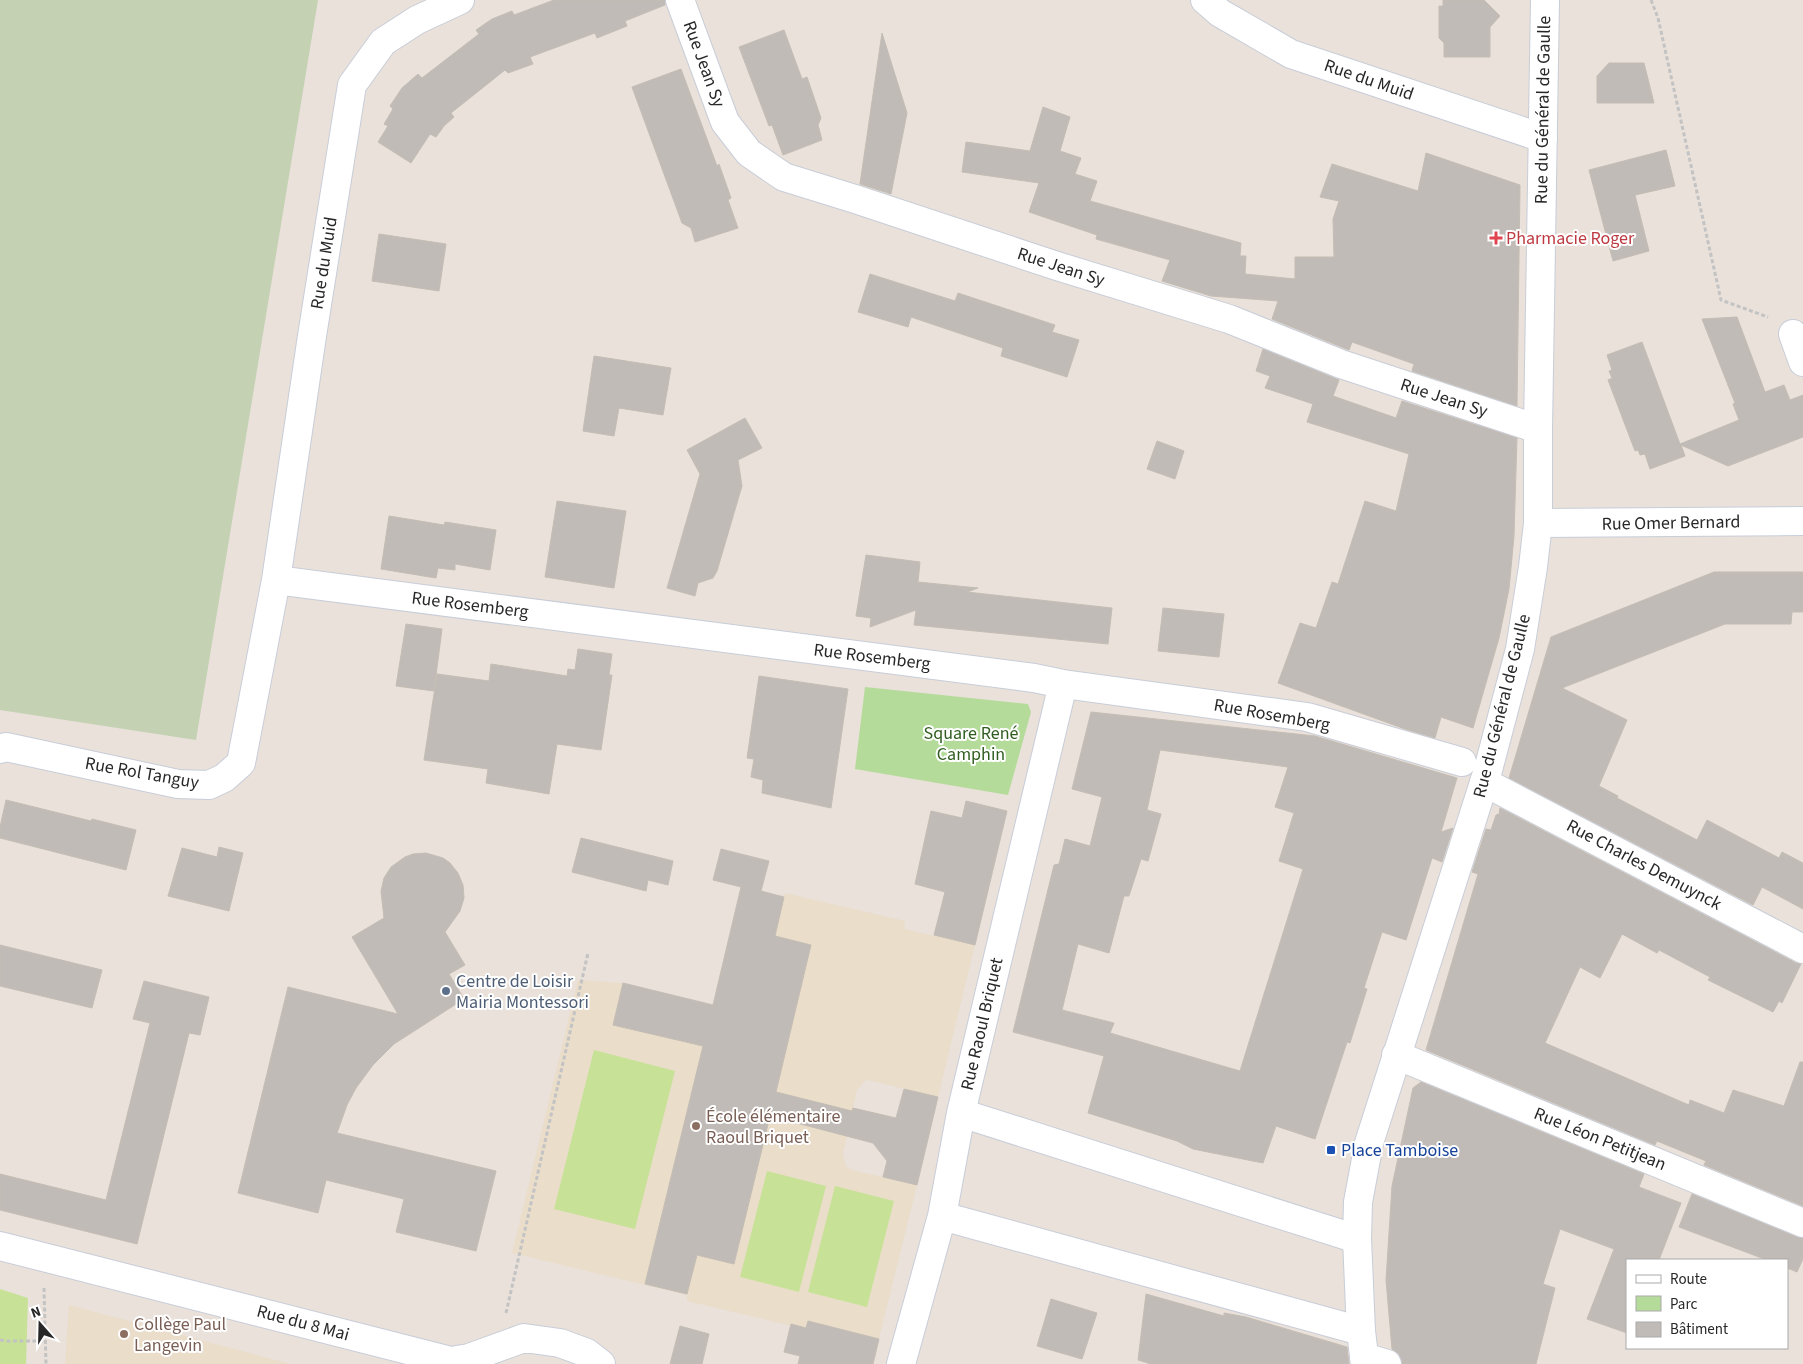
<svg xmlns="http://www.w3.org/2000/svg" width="1803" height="1364" viewBox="0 0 1803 1364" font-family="'Source Sans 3',sans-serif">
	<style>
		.education { fill: #eaddca }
		.green { fill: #b5db9a }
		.cemetery { fill: #c4d1b3 }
		.pitch { fill: #c7e297 }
		.building { fill: #c1bbb7; stroke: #c4bdb4; fill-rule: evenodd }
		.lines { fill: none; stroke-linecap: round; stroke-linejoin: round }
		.minor-casing { stroke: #c8cdd8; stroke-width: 30 }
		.tertiary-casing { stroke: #c8cdd8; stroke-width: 30 }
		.path { stroke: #c3c3c3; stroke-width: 3; stroke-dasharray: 4 2.5; stroke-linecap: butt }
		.minor { stroke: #fff; stroke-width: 28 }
		.tertiary { stroke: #fff; stroke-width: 28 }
		.health-dot { fill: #e0444e; stroke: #fff; stroke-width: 2 }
		.service-dot { fill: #5c6f8a; stroke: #fff; stroke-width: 2 }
		.education-dot { fill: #8d6e63; stroke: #fff; stroke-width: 2 }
		.transit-dot { fill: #1a4fb4; stroke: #fff; stroke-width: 2 }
		.labels { text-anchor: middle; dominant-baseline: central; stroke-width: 4; stroke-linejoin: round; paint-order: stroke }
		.street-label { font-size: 18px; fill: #272727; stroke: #fff }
		.health-label { font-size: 18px; fill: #be3a42; stroke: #fff; text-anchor: start }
		.park-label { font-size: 18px; fill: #305d1f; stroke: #fff }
		.service-label { font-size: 18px; fill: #4e5e75; stroke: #fff; text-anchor: start }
		.education-label { font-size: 18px; fill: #785e54; stroke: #fff; text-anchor: start }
		.transit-label { font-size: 18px; fill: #164399; stroke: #fff; text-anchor: start }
	</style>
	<rect width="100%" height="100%" fill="#e9e1da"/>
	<!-- education -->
	<path class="education" d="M742 887 784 897 785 893 905 921 904 929 975 945 938 1097 868 1080 864 1082 857 1090 843 1154 846 1166 851 1170 917 1185 879 1339 808 1321 805 1329 687 1301V1295L512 1253 578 980 623 983 713 1005Z
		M69 1305 291 1364H65Z"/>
	<!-- green -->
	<path class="green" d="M865 687 1028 704 1031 712 1008 795 855 769Z"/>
	<!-- cemetery -->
	<path class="cemetery" d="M0 0H318L196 740 0 710Z"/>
	<!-- pitch -->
	<path class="pitch" d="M594 1050 675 1071 635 1229 554 1209Z
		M767 1171 826 1186 799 1292 740 1277Z
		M835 1186 894 1201 867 1307 808 1292Z
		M0 1289 28 1298 26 1364H0Z"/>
	<!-- building -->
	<path class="building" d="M554 0H665V5L625 21 627 26 597 38 595 33 530 57 533 64 508 73 505 70 451 113 454 117 444 126 436 137 430 134 411 163 378 142 388 126 384 124 393 109 390 106 402 88 418 74 422 78 479 34 476 30 492 19 512 11 514 15Z
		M1443 0H1484L1500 16 1490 27V57H1444V43L1439 38V6H1443Z
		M784 30 802 79 807 77 821 118 818 125 822 140 783 155 772 125 769 126 739 47Z
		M882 33 907 113 891 194 860 184Z
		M1609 63H1644L1654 103H1597V76Z
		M681 69 717 166 719 164 731 198 728 200 738 228 695 242 691 228 682 223 632 87Z
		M1043 107 1070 117 1060 151 1081 158 1075 174 1097 181 1090 201 1241 243 1240 256H1246L1245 274 1295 279V257H1334L1333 219 1339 201 1320 197 1332 164 1418 191 1426 153 1520 185 1517 406 1412 371 1414 364 1352 342 1349 350 1272 319 1278 301 1211 296 1162 281 1170 260 1096 239 1097 235 1029 212 1039 183 962 172 966 142 1030 151Z
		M1666 150 1675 186 1635 195 1649 251 1613 261 1589 170Z
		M379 234 446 244 439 291 372 281Z
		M870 274 955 301 958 293 1055 325 1052 332 1079 340 1067 377 1001 356 1003 348 911 317 908 327 858 312Z
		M1737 317 1765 392 1784 385 1790 400 1803 395V437L1728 466 1681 445 1685 456 1650 469 1645 454 1640 455 1638 450 1635 451 1608 380 1612 378 1609 371 1612 370 1607 355 1642 342 1680 444 1739 420 1733 404 1735 403 1702 319Z
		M1263 349 1339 380 1333 396 1396 418 1402 401 1517 438 1514 536 1509 589 1499 638 1473 728 1441 717 1435 738 1405 729 1278 683 1300 623 1316 628 1332 582 1338 584 1365 501 1396 511 1409 454 1307 422 1313 404 1265 388 1270 376 1256 371Z
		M594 356 671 368 663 415 619 408 614 436 583 431Z
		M745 418 762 448 738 460 742 486 717 571 713 578 698 583 695 596 667 588 700 474 687 450Z
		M1157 441 1184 451 1175 479 1147 469Z
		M557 501 626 511 614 588 545 577Z
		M389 516 444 525 445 522 496 530 490 570 455 564V570L438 568 436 578 381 569Z
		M866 555 920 562 918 582 978 588 967 592 1112 608 1108 644 914 625 916 610 870 627 871 618 856 616Z
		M1714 572H1803V612H1792L1791 624H1725L1562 688 1627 720 1599 786 1618 796 1617 798 1697 840 1707 820 1779 858 1782 852 1803 863V909L1762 887 1753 905 1509 778 1551 637Z
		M1163 608 1224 614 1219 657 1158 651Z
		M406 624 442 629 434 691 396 686Z
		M578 649 612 654 609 675H612L601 750 557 744 549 794 486 783 488 769 424 760 437 674 489 681 491 664 567 676 568 669 575 670Z
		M759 676 848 689 831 808 762 793 763 780 751 777 754 759 747 758Z
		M1091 712 1315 736 1457 778 1441 832 1453 828 1442 862 1432 858 1406 940 1382 932 1364 988 1367 989 1350 1043 1347 1042 1315 1139 1276 1126 1263 1163 1193 1149 1177 1141 1088 1113 1104 1056 1013 1032 1054 865 1059 864 1065 839 1090 846 1102 797 1072 789ZM1160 750 1288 767 1275 807 1294 813 1279 861 1303 869 1240 1071 1110 1033 1114 1023 1062 1010 1078 944 1109 953 1124 896H1129L1141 859 1148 861 1161 814 1147 810Z
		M6 800 91 821 92 819 136 830 126 870 0 838V827Z
		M966 801 1007 811 975 945 934 935 945 892 915 884 931 811 962 818Z
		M1500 808 1796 963 1801 964 1782 1003 1779 1001 1773 1012 1708 980 1710 977 1659 950 1657 953 1622 934 1600 978 1580 967 1545 1043 1689 1105 1690 1100 1724 1113 1733 1090 1784 1106 1800 1062H1803V1206L1704 1165 1706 1161 1657 1141 1655 1145 1426 1050 1478 874 1472 872 1486 829 1491 830 1496 815 1499 814Z
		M581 838 673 861 668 885 648 880 646 891 572 872Z
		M219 847 243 853 229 911 168 896 182 848 217 857Z
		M721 849 769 861 761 891 784 897 775 936 811 945 776 1092 852 1111 853 1108 896 1118 904 1089 938 1097 917 1185 883 1177 887 1161 873 1143 770 1116 734 1264 697 1255 687 1294 645 1284 703 1046 613 1025 623 983 713 1005 741 887 713 880Z
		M426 853 443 858 450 863 458 873 463 885 464 898 460 911 445 932 465 965 449 974 464 999 394 1044 373 1065 356 1088 347 1105 337 1133 496 1171 476 1251 396 1232 404 1199 326 1180 318 1213 238 1193 288 987 398 1014 352 937 384 918 381 891 384 878 391 867 405 857 413 854Z
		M0 945 102 970 92 1008 0 986Z
		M144 981 209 997 200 1035 189 1033 137 1244 0 1210V1174L106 1200 150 1023 133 1019Z
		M1421 1082 1644 1174 1639 1187 1681 1203 1659 1260H1627V1333L1587 1319 1614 1249 1560 1229 1543 1284 1555 1288 1536 1364H1402L1399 1354 1392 1349 1386 1280 1392 1186 1413 1088Z
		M1692 1194 1797 1237 1803 1238V1259L1797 1272 1787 1268V1260H1767L1679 1227Z
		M1146 1294 1224 1316V1313L1246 1317 1347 1347 1349 1364H1151L1138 1360Z
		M1051 1299 1097 1313 1082 1359 1037 1346Z
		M808 1321 879 1339 873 1364H798L800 1356 784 1352 791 1324 806 1328Z
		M680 1326 709 1334 702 1364H670Z"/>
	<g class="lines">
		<defs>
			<path id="minor" d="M680 0 725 122 749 153 784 177 855 199 1057 266 1229 319 1341 364 1538 429
				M1205 0 1220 13 1291 54 1543 138
				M1793 334 1803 362
				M1538 523 1803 521
				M276 580 1034 678 1063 684 1307 717 1462 762
				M0 749 6 747 178 784 209 785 224 778 241 763 276 580 312 336 352 85 383 42 417 20 460 0
				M1484 782 1803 949
				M1396 1055 1803 1223
				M961 1113 1357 1239
				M942 1216 1361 1331
				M0 1246 451 1361 469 1358 524 1338 560 1343 587 1353 601 1364
				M1364 1357 1387 1364
				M901 1364 942 1216 961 1113 1063 684"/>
			<path id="tertiary" d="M1365 1364 1361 1331 1357 1239 1358 1202 1369 1143 1488 770 1520 649 1533 567 1538 523V429L1545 0"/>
		</defs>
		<!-- minor casing -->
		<use href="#minor" class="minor-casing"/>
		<!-- tertiary casing -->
		<use href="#tertiary" class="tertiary-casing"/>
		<!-- path -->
		<path class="path" d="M1651 0 1658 18 1721 300 1768 317
			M44 1288 46 1364
			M506 1313 588 953
			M0 1340 7 1341H46"/>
		<!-- minor -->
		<use href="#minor" class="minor"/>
		<!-- tertiary -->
		<use href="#tertiary" class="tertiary"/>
	</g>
	<!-- markers -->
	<path class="health-dot" d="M1493.5 230.5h5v5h5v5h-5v5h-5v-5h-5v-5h5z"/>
	<circle class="service-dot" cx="446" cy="991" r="5"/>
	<g class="education-dot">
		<circle cx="696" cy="1126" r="5"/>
		<circle cx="124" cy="1334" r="5"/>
	</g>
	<rect class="transit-dot" x="1326" y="1145" width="10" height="10" rx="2.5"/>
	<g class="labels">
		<!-- street labels -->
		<g class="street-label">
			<text transform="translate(704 64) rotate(70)">Rue Jean Sy</text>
			<text transform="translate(1369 80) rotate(19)">Rue du Muid</text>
			<text transform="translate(1543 110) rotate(-89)">Rue du Général de Gaulle</text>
			<text transform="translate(324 263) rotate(-81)">Rue du Muid</text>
			<text transform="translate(1061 267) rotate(18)">Rue Jean Sy</text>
			<text transform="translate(1444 398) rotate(18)">Rue Jean Sy</text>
			<text transform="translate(1671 523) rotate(-1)">Rue Omer Bernard</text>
			<text transform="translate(470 605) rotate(7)">Rue Rosemberg</text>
			<text transform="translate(872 657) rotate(7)">Rue Rosemberg</text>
			<text transform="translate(1502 706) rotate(-76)">Rue du Général de Gaulle</text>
			<text transform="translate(1272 715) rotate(10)">Rue Rosemberg</text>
			<text transform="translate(142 773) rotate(10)">Rue Rol Tanguy</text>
			<text transform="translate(1644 865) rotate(28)">Rue Charles Demuynck</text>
			<text transform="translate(982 1024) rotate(-77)">Rue Raoul Briquet</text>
			<text transform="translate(1600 1139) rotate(22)">Rue Léon Petitjean</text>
			<text transform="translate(303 1323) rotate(15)">Rue du 8 Mai</text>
		</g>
		<!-- health labels -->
		<g class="health-label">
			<text x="1506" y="238">Pharmacie Roger</text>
		</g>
		<!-- park labels -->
		<g class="park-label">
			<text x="971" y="733">Square René<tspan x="971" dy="21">Camphin</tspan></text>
		</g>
		<!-- service labels -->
		<g class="service-label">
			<text x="456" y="981">Centre de Loisir<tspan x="456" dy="21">Mairia Montessori</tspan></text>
		</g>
		<!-- education labels -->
		<g class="education-label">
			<text x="706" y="1116">École élémentaire<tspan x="706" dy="21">Raoul Briquet</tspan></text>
			<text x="134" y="1324">Collège Paul<tspan x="134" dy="21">Langevin</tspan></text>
		</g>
		<!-- transit labels -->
		<g class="transit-label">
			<text x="1341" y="1150">Place Tamboise</text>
		</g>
	</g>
	<!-- legend -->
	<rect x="1626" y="1259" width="162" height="90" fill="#ffffff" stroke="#a9a9a9"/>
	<rect x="1636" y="1275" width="25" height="8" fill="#ffffff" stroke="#a9a9a9"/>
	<text x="1670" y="1284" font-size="15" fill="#272727">Route</text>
	<rect x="1636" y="1296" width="25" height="15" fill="#b5db9a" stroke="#a9a9a9"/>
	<text x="1670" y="1309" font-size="15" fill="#272727">Parc</text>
	<rect x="1636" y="1322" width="25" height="15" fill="#c1bbb7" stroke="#a9a9a9"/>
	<text x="1670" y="1334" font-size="15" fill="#272727">Bâtiment</text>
	<!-- north arrow -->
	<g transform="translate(40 1324) rotate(340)" stroke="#ffffff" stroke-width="4" paint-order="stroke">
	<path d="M0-4L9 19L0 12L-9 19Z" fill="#272727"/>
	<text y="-8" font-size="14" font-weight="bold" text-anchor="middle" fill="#272727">N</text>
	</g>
</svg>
